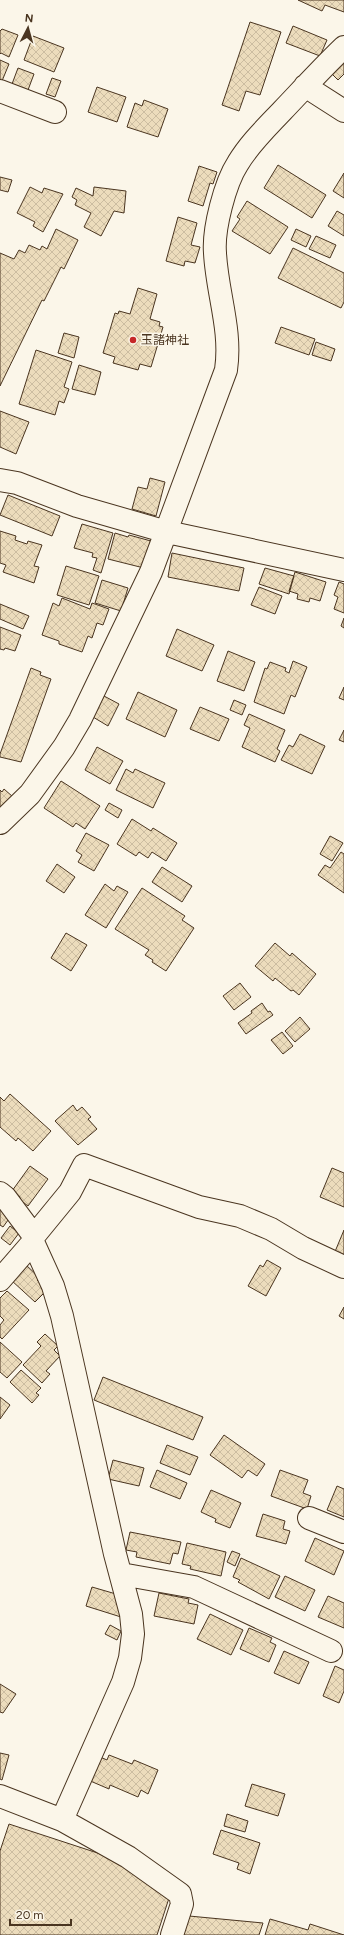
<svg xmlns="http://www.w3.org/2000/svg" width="344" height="1935" viewBox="0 0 344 1935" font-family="Figtree,'Noto Sans JP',sans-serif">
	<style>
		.building { fill: url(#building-cross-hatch); stroke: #4a3520 }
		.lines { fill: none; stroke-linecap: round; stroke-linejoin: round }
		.minor-casing { stroke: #4a3520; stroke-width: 24 }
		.minor { stroke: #fbf6e9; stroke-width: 22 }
		.poi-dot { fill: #c62828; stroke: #fbf6e9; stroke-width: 1.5 }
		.labels { text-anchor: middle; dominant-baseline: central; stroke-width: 3; stroke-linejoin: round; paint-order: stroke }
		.poi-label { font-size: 12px; fill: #4a3520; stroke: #fbf6e9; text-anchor: start }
	</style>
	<defs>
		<pattern id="building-cross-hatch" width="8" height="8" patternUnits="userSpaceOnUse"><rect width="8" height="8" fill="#ecdcbc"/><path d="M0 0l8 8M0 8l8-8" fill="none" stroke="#ccbda1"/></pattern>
	</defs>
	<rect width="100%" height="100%" fill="#fbf6e9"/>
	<!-- building -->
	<path class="building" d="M298 0H344V12L325 5 322 11Z
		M250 22 281 32 260 95 246 91 239 111 222 105Z
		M293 26 327 40 320 56 286 43Z
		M2 29 18 35 9 57 1 53 0 54V31Z
		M33 36 64 48 54 72 24 60Z
		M0 60 9 64 2 81 0 80Z
		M344 61V74L338 80 331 73Z
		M18 68 34 74 28 90 12 84Z
		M52 78 61 81 55 97 46 94Z
		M97 87 126 97 117 122 88 112Z
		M144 100 168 109 158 137 127 127 135 103 142 106Z
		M278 165 326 195 312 218 264 188Z
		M199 166 217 172 213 184 210 183 203 206 188 201Z
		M344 173V198L333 191Z
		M0 177 12 180 8 192 0 190Z
		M30 187 42 193 44 188 63 194 43 232 33 226 35 222 17 213Z
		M94 187 126 191 124 213 114 211 101 236 84 227 91 213 75 205 77 200 72 197 76 188 93 196Z
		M247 201 288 227 270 254 232 231 240 219 237 217Z
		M337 211 344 215V236L328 226Z
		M178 217 197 223 191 245 200 247 195 263 185 261 184 266 166 261Z
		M56 229 78 240 64 269 61 267 44 301 42 300 0 386V253L14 259 19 250 25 253 29 245 40 250 42 246 47 249Z
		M296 229 311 236 306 247 291 240Z
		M316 236 336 245 330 258 309 249Z
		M293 248 344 273V302L341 308 278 278Z
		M138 288 157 294 150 319 160 322 159 326 163 327 151 367 140 364 138 370 113 363 115 357 103 353 115 313 118 314 119 311 130 314Z
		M281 327 315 339 309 355 275 343Z
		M64 333 79 337 74 358 58 353Z
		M316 342 335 349 331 361 312 355Z
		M36 350 72 362 64 387 69 389 64 403 59 401 55 415 19 404Z
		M79 365 101 372 95 395 72 389Z
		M0 411 29 422 16 454 0 447Z
		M150 478 165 482 156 516 132 509 138 487 147 489Z
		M8 495 60 516 52 536 0 515Z
		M82 524 113 533 101 573 93 570 97 558 92 557 93 553 74 548Z
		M0 531 16 536 15 540 27 544 28 541 42 545 34 566 39 567 34 583 3 572 6 565 0 563Z
		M115 533 128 537 129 535 151 541 144 568 108 559Z
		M172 553 244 568 239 591 168 577Z
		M66 566 99 576 89 605 57 595Z
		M265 568 294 576 289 594 259 584Z
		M295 572 326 582 320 601 310 598 309 602 297 599 298 594 289 591Z
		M102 580 128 588 121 611 95 603Z
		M339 582 344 584V613L334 609 338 597 334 595Z
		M259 587 282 596 275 614 251 605Z
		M62 598 90 609 92 603 109 609 103 625 97 623 92 638 88 636 82 652 59 644V641L42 635 53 603 59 606Z
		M0 604 29 616 23 629 0 619Z
		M344 618V628L341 626Z
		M0 627 21 635 15 651 5 648 4 650 0 649Z
		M177 629 214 645 202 671 166 656Z
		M228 651 255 662 244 691 217 681Z
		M293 661 307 667 295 697 291 695 284 714 254 702 265 668 267 669 270 662 286 668 285 671 289 673Z
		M31 668 41 672 40 675 51 679 21 762 0 757V754Z
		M344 687V700L339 698Z
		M138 692 177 710 165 737 126 719Z
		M104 696 119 704 108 726 93 717Z
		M234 700 246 705 242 715 230 710Z
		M200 707 229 719 219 741 190 729Z
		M249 714 285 730 277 749 280 751 275 762 242 747 250 728 244 725Z
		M344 730V742L339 740Z
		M300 734 325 746 312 774 281 760 289 745 293 747Z
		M97 747 123 761 110 784 85 770Z
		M126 769 133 773 135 769 165 783 153 808 116 790Z
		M61 781 100 806 85 829 76 823 73 827 44 808Z
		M4 789 13 797 0 811V790L2 792Z
		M109 803 122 810 118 818 105 810Z
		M132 819 151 831 153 828 177 843 166 861 152 852 148 858 139 852 136 856 117 844Z
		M86 833 109 845 94 871 78 862 82 855 76 851Z
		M330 836 343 843 332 861 320 854Z
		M341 852 344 854V893L318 875 325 865 330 868Z
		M57 864 75 877 64 893 46 881Z
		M162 867 192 886 182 902 152 882Z
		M105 884 114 891 117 886 128 892 106 928 85 915Z
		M142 888 185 916 182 920 194 928 166 971 152 962 153 960 145 955 149 950 115 929Z
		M66 933 87 945 71 971 51 958Z
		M275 943 290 956 292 953 316 974 299 995 293 990 291 991 275 978 273 981 255 966Z
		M240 983 251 997 234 1010 223 996Z
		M262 1003 268 1012 270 1011 273 1015 246 1034 238 1023 252 1013 251 1011Z
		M300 1017 310 1029 295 1042 285 1031Z
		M282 1032 293 1046 283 1054 271 1040Z
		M10 1094 51 1131 33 1151 18 1138 16 1141 0 1127V1097L4 1101Z
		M73 1105 77 1111 82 1107 91 1117 88 1119 97 1129 78 1145 55 1121Z
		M30 1166 48 1179 28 1206 19 1199 20 1197 12 1191Z
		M332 1168 344 1173V1207L320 1197Z
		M0 1207 11 1216 3 1227 0 1225Z
		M10 1226 19 1233 10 1245 1 1238Z
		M344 1230V1258L334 1254Z
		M267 1260 281 1268 266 1296 248 1286 260 1265 263 1267Z
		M26 1265 40 1278 37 1280 47 1290 35 1302 11 1280Z
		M7 1291 29 1310 2 1339 0 1337V1325L4 1320 0 1316V1298Z
		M344 1307V1319L339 1316Z
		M45 1334 58 1346 54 1350 60 1356 46 1371 50 1374 42 1383 23 1365 41 1346 37 1342Z
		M0 1342 22 1362 7 1378 0 1372Z
		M21 1370 41 1388 36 1393 39 1395 32 1403 10 1382Z
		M103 1377 203 1417 193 1440 94 1400Z
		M0 1397 10 1405 0 1419Z
		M224 1435 265 1464 257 1476 248 1470 242 1478 210 1455Z
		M167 1445 198 1457 190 1475 160 1463Z
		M113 1460 144 1468 139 1486 108 1479Z
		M157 1470 187 1483 180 1499 150 1487Z
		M280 1470 308 1480 303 1493 311 1496 307 1509 271 1496Z
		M337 1486 344 1489V1517L327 1510Z
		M211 1490 241 1503 230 1528 215 1522 216 1519 201 1512Z
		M263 1514 285 1521 283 1529 290 1531 286 1544 256 1536Z
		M130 1532 181 1542 178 1554 173 1553 170 1564 136 1557 137 1552 126 1550Z
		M315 1538 344 1551 334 1575 305 1561Z
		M187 1543 226 1552 221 1576 190 1569 191 1566 182 1564Z
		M232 1551 240 1554 235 1566 227 1562Z
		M241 1558 280 1576 269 1599 238 1582 240 1580 233 1577Z
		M285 1576 315 1590 305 1611 275 1597Z
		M92 1587 116 1594 121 1617 86 1606Z
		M159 1593 189 1599 188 1603 198 1605 194 1624 154 1616Z
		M328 1596 344 1603V1628L318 1617Z
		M210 1614 243 1630 231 1655 197 1639Z
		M110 1625 121 1631 117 1640 105 1634Z
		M249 1628 272 1638 270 1642 276 1645 269 1662 240 1649Z
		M284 1651 309 1662 299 1684 274 1673Z
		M335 1666 344 1670V1691L339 1703 323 1696Z
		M0 1684 16 1694 3 1713 0 1712Z
		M0 1753 9 1755 2 1780 0 1779Z
		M109 1755 132 1764 134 1760 158 1770 148 1794 141 1790 138 1797 110 1785 109 1789 88 1780 98 1756 107 1760Z
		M252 1784 285 1794 278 1816 245 1806Z
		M227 1814 248 1821 245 1832 224 1826Z
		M9 1824 119 1860 170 1895 157 1935H0V1851Z
		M221 1830 260 1843 250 1874 237 1869 239 1863 213 1854Z
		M189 1916 263 1923 259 1935H183Z
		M270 1919 308 1930 310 1924 344 1935H265Z"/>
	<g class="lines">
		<defs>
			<path id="minor" d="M305 86 344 111
				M0 91 55 112
				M0 480 17 483 77 506 167 532 344 570
				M0 823 30 794 64 747 80 720 151 572 226 370C232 330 217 293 215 253 213 229 225 183 238 163 250 143 267 127 283 110 303 89 323 67 344 47
				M0 1193 5 1197 34 1236 33 1242 53 1286 62 1316 115 1554 131 1614 133 1634 130 1658 123 1682 62 1820
				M34 1236 70 1192 84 1165 199 1207 240 1216 271 1229 303 1248 344 1267
				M0 1280 33 1242
				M309 1518 344 1532
				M121 1574 194 1587 331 1651
				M0 1796 62 1820 128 1857 180 1894 182 1904 172 1935"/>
		</defs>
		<!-- minor casing -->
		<use href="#minor" class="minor-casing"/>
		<!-- minor -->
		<use href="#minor" class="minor"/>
	</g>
	<!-- markers -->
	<circle class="poi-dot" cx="133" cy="340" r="4"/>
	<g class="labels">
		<!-- poi labels -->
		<g class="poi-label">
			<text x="141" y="340">玉諸神社</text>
		</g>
	</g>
	<!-- north arrow -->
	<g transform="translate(28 28) rotate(6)" stroke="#fbf6e9" stroke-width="3" paint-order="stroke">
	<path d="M0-3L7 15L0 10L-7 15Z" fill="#4a3520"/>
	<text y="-6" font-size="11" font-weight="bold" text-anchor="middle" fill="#4a3520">N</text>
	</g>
	<!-- scale -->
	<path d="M10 1919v6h61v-6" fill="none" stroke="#4a3520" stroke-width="2"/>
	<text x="16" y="1919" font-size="12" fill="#4a3520" stroke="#fbf6e9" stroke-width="3" paint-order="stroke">20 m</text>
</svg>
